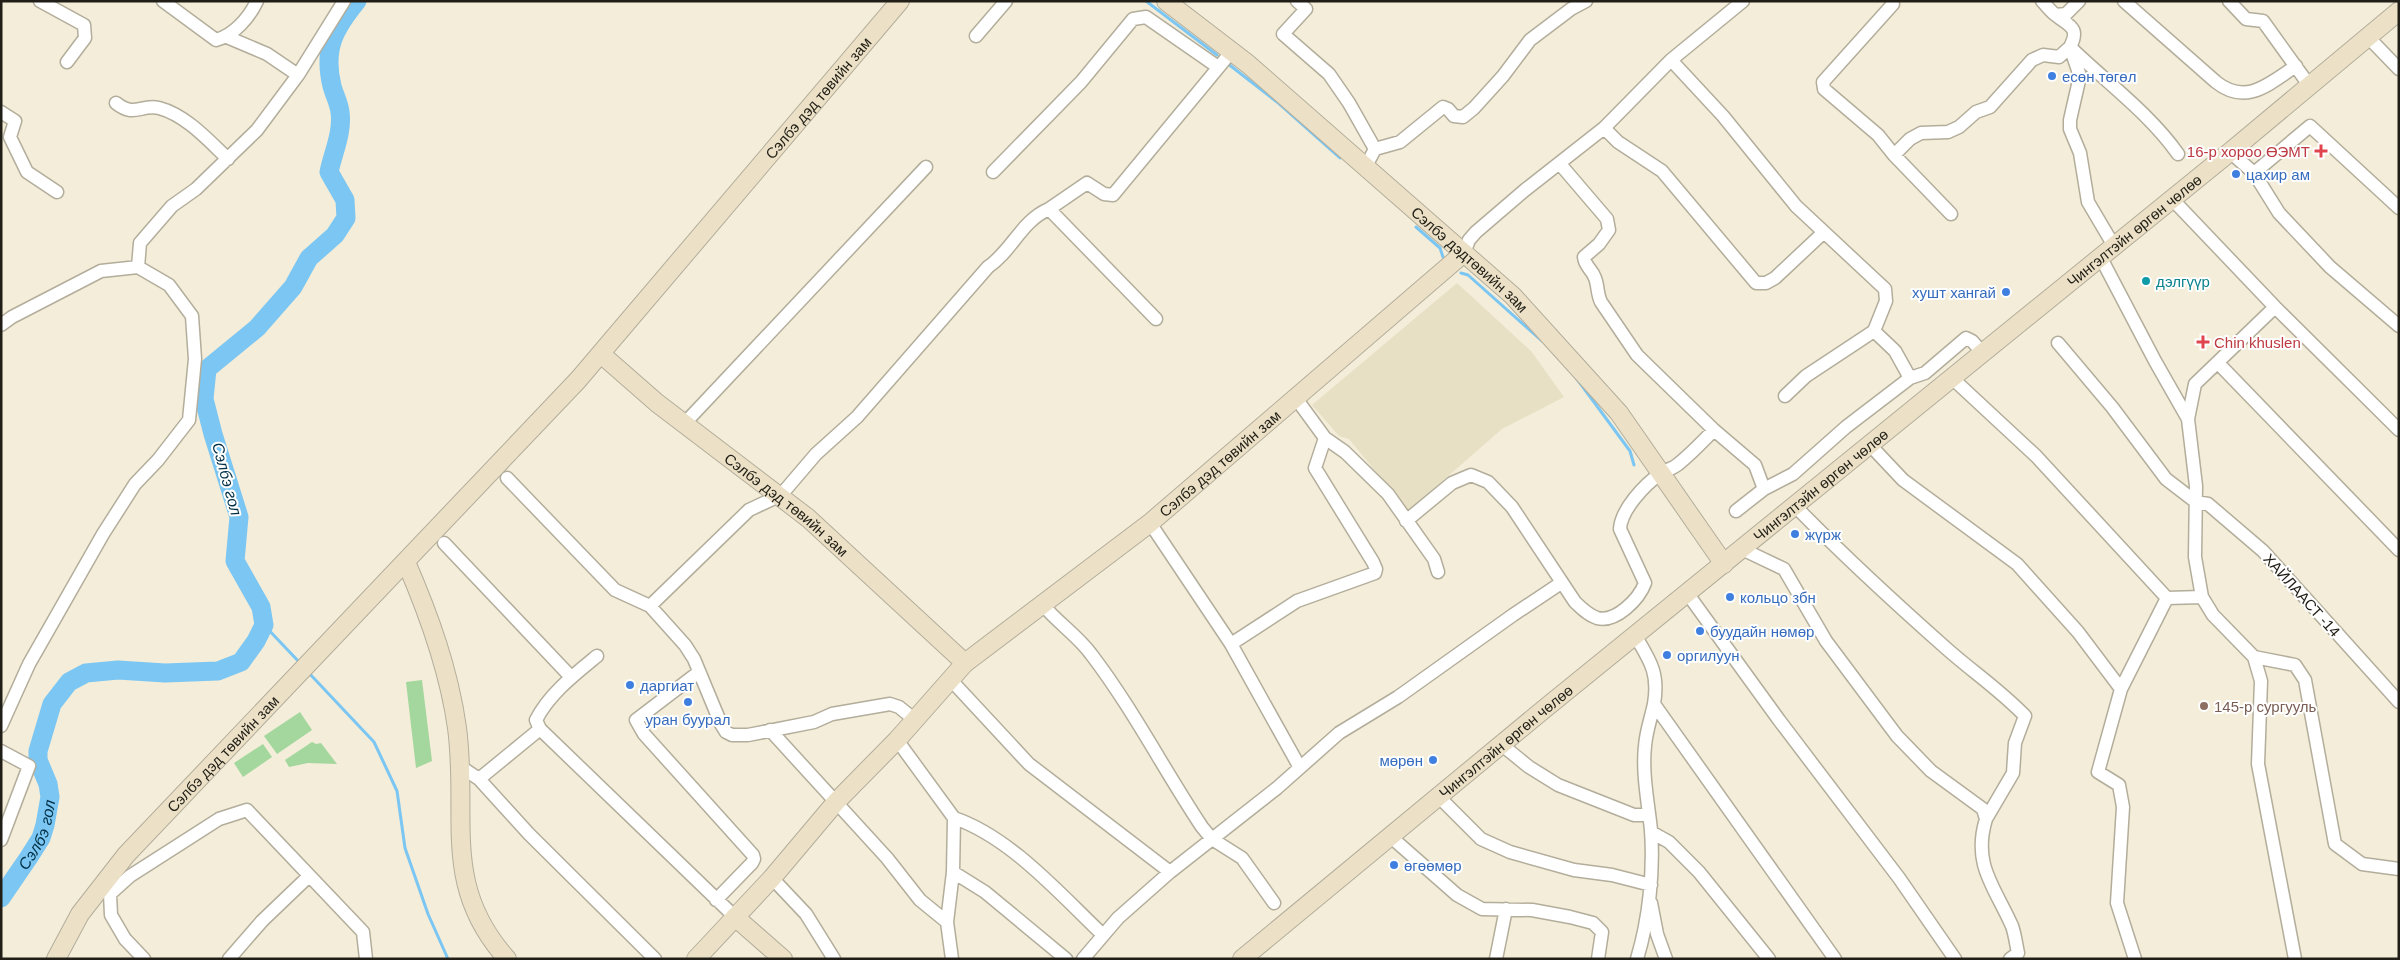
<svg xmlns="http://www.w3.org/2000/svg" width="2400" height="960" viewBox="0 0 2400 960" font-family="Helvetica,sans-serif">
	<style>
		.built { fill: #e8e0c5 }
		.green { fill: #a3d79d }
		.lines { fill: none; stroke-linecap: round; stroke-linejoin: round }
		.stream { stroke: #7bc6f2; stroke-width: 3 }
		.river { stroke: #7bc6f2; stroke-width: 19 }
		.street-casing { stroke: #b3ad9b; stroke-width: 15 }
		.secondary-casing { stroke: #b3ad9b; stroke-width: 20 }
		.street { stroke: #fff; stroke-width: 12 }
		.secondary { stroke: #ece1c7; stroke-width: 18 }
		.shop-dot { fill: #3f7fe0; stroke: #fff; stroke-width: 2 }
		.health-dot { fill: #e0444e; stroke: #fff; stroke-width: 2 }
		.culture-dot { fill: #0f9aa8; stroke: #fff; stroke-width: 2 }
		.education-dot { fill: #8d6e63; stroke: #fff; stroke-width: 2 }
		.labels { text-anchor: middle; dominant-baseline: central; stroke-width: 4; stroke-linejoin: round; paint-order: stroke }
		.shop-label { font-size: 15px; fill: #366cbe; stroke: #fff; text-anchor: start }
		.street-label { font-size: 15px; fill: #201e16; stroke: #fff }
		.health-label { font-size: 15px; fill: #be3a42; stroke: #fff; text-anchor: end }
		.culture-label { font-size: 15px; fill: #0d838f; stroke: #fff; text-anchor: start }
		.education-label { font-size: 15px; fill: #785e54; stroke: #fff; text-anchor: start }
		.water-label { font-size: 16px; font-style: italic; fill: #023046; stroke: #fff }
	</style>
	<rect width="100%" height="100%" fill="#f3edd9"/>
	<!-- built -->
	<path class="built" d="M1457 283 1531 351 1564 397 1502 429 1408 511 1349 439 1339 436 1312 405Z"/>
	<!-- green -->
	<path class="green" d="M422 680 432 761 416 768 406 682Z
		M300 712 312 730 277 754 264 736Z
		M312 742 316 744 321 743 337 764 308 763 289 767 285 760Z
		M263 744 272 757 243 777 234 763Z"/>
	<g class="lines">
		<!-- stream -->
		<path class="stream" d="M1146 1 1217 55
			M1227 63 1277 102 1340 158
			M1416 227 1440 248 1443 257
			M1461 273 1468 275 1542 341
			M1577 379 1630 451 1634 465
			M264 625 301 664
			M308 672 374 742 397 791 405 848 428 914 448 959"/>
		<!-- river -->
		<path class="river" id="s1" d="M1 898 29 857 41 838 45 825 50 797 48 784 38 760V751L52 704 69 682 86 673 118 670 165 673 218 671 241 662 256 641 264 625 261 607 235 561 239 517 213 434 204 399 207 369 257 328 293 287 309 258 335 235 346 218 345 200 329 172C333 153 343 132 340 112 339 103 334 94 332 86 323 49 334 29 357 1"/>
		<defs>
			<path id="street" d="M40 1 84 25 85 38 67 62
				M163 1 216 40C234 35 249 18 257 1
				M1297 1 1306 9 1283 34 1329 74 1349 103 1375 149 1366 166
				M2042 1C2047 6 2051 12 2057 16 2070 26 2080 28 2070 47L2080 76 2070 120V129L2080 153 2088 202 2114 246
				M2124 1 2216 82C2246 106 2269 84 2296 66
				M2229 1 2246 19 2263 21 2309 85
				M1893 4 1823 82 1824 89 1878 135 1894 155 1951 214
				M2056 15 2066 14 2079 1
				M976 36 1006 1
				M2368 37 2399 69
				M1671 60 1723 116 1796 206 1885 289 1886 301 1874 331 1895 351 1910 378
				M298 75 344 1
				M116 103C135 118 140 104 159 108 186 115 209 141 228 159
				M1 112 15 121 10 137 27 172 57 192
				M1604 128 1618 142 1662 171 1756 283H1766L1775 278 1824 232
				M1375 149 1400 142 1443 107 1448 109 1454 116 1463 117 1474 108 1503 76 1530 40 1571 9 1586 1
				M2230 152 2254 173 2310 126 2399 208
				M1894 155 1910 139 1921 133 1948 132 1959 127 1976 112 1990 107 2032 60 2043 55 2059 57 2070 47C2105 81 2150 114 2178 154
				M1560 164 1607 219 1609 230 1599 244 1584 257C1585 267 1592 269 1595 278 1598 285 1597 294 1601 302L1637 355 1714 430 1755 465 1764 489
				M993 172 1081 82 1133 19 1146 17 1218 67
				M2254 173 2279 213 2330 267 2399 326
				M2172 199 2275 307 2399 430
				M1049 209 1087 183 1104 194 1113 195 1232 51
				M1464 253 1469 240 1476 232 1525 190 1604 128 1671 60 1743 1
				M2101 258 2155 361 2188 419
				M138 267 140 243 172 206 196 189 257 130 298 75 267 54 227 37
				M2275 307 2195 384 2188 419 2196 486 2195 557 2202 597 2213 615 2254 657 2261 681 2258 764 2295 959
				M1 325 12 317 101 271 138 267 169 285 192 316 195 359 189 420 158 460 135 484 103 534 29 664 1 726
				M2058 343 2112 407 2166 479 2196 502
				M2218 363 2399 550
				M1952 378 2036 456 2167 598
				M1785 396 1806 376 1874 331
				M1295 397 1325 438
				M684 424 926 167
				M1870 445 1903 480 2017 564 2078 632 2121 689
				M507 478 615 590 650 606 749 510 781 495 816 454 857 417 988 267C1012 251 1021 221 1049 209L1156 319
				M2196 502 2208 504 2263 551 2399 702
				M1736 511 1764 489 1793 474 1846 427 1910 378 1925 373 1966 338 1972 341 1982 352
				M1406 521 1452 483 1471 475 1488 482 1512 507 1575 602C1581 608 1588 615 1597 618 1616 623 1639 599 1645 583L1620 529C1621 510 1644 485 1660 474 1665 470 1672 469 1677 465 1690 455 1702 442 1714 430
				M1150 523 1231 644 1299 766
				M444 543 571 677
				M1742 549 1784 569 1826 641 1897 736 1931 771 1983 809 1986 819 2013 773 2015 743 2025 716C2001 691 1973 672 1947 649 1895 603 1844 556 1795 506
				M1687 593 1779 720 1899 878 1955 959
				M1043 605C1058 623 1078 636 1091 654 1133 709 1164 770 1202 827L1212 839 1242 858 1274 903
				M650 606 685 645 694 659 721 724 726 732 732 735H748L814 722 832 714 890 704 899 707 915 720
				M1636 637C1651 662 1659 674 1654 704L1835 959
				M1231 644 1297 601 1375 573 1376 569 1373 562 1315 468 1325 438 1345 452 1388 494 1434 559 1438 572
				M2254 657 2295 665 2305 680 2335 844 2362 864 2399 869
				M699 672 636 720 644 734 753 855 754 859 752 863 716 900
				M950 679 1029 764 1170 872
				M540 729 735 917
				M770 730 887 858 920 900 947 922
				M897 740 954 818 953 872 947 922 952 959
				M1502 745 1529 767 1558 785 1634 815H1649
				M1 751 29 766 1 840
				M461 767 479 779 529 834 655 959
				M479 779 540 729 536 720C549 694 575 674 597 656
				M1439 797 1481 839 1510 852 1574 870 1612 875 1651 885
				M954 818C1010 837 1059 893 1102 934
				M1986 819C1972 865 1995 887 2012 926 2015 934 2016 944 2018 953L2010 959
				M1651 832 1669 842 1699 872 1769 959
				M1391 837 1457 895 1482 909 1532 910 1570 917 1593 923 1602 932 1598 959
				M953 872 985 892 1066 959
				M772 878 806 914 834 959
				M1651 903 1657 934 1666 959
				M144 959 125 939 111 915 110 894 130 876 219 819 247 810 363 932 366 959
				M229 959 262 921 309 876
				M1083 959 1118 918 1170 872 1277 788 1339 733 1398 697 1513 615 1561 583
				M1496 959 1506 909
				M1637 959C1649 919 1654 872 1651 830 1648 802 1642 773 1645 746 1646 732 1651 718 1654 704
				M2135 959 2117 903 2123 807 2119 785 2098 772 2121 689 2167 598 2202 597"/>
			<g id="secondary">
				<path id="s2" d="M1166 1 1248 64 1513 296 1619 413 1724 564"/>
				<path id="s3" d="M601 354 657 403 808 518 965 663"/>
				<path d="M406 562C429 615 449 670 457 728 469 817 440 884 507 959"/>
				<path d="M735 917 783 959"/>
				<path id="s4" d="M56 959 80 914 126 855 578 380 900 1"/>
				<path id="s5" d="M696 959 772 878 836 802 897 740 965 663 1150 523 1464 253"/>
				<path id="s6" d="M1242 959 1543 710 2230 152 2399 11"/>
			</g>
		</defs>
		<!-- street casing -->
		<use href="#street" class="street-casing"/>
		<!-- secondary casing -->
		<use href="#secondary" class="secondary-casing"/>
		<!-- street -->
		<use href="#street" class="street"/>
		<!-- secondary -->
		<use href="#secondary" class="secondary"/>
	</g>
	<!-- markers -->
	<g class="shop-dot">
		<circle cx="2052" cy="76" r="5"/>
		<circle cx="2236" cy="174" r="5"/>
		<circle cx="2006" cy="292" r="5"/>
		<circle cx="1795" cy="534" r="5"/>
		<circle cx="1730" cy="597" r="5"/>
		<circle cx="1700" cy="631" r="5"/>
		<circle cx="1667" cy="655" r="5"/>
		<circle cx="630" cy="685" r="5"/>
		<circle cx="688" cy="702" r="5"/>
		<circle cx="1433" cy="760" r="5"/>
		<circle cx="1394" cy="865" r="5"/>
	</g>
	<g class="health-dot">
		<path d="M2318.5 143.5h5v5h5v5h-5v5h-5v-5h-5v-5h5z"/>
		<path d="M2200.5 334.5h5v5h5v5h-5v5h-5v-5h-5v-5h5z"/>
	</g>
	<circle class="culture-dot" cx="2146" cy="281" r="5"/>
	<circle class="education-dot" cx="2204" cy="706" r="5"/>
	<g class="labels">
		<!-- shop labels -->
		<g class="shop-label">
			<text x="2062" y="76">есөн төгөл</text>
			<text x="2246" y="174">цахир ам</text>
			<text x="1996" y="292" text-anchor="end">хушт хангай</text>
			<text x="1805" y="534">жүрж</text>
			<text x="1740" y="597">кольцо збн</text>
			<text x="1710" y="631">буудайн нөмөр</text>
			<text x="1677" y="655">оргилуун</text>
			<text x="640" y="685">даргиат</text>
			<text x="688" y="719" text-anchor="middle">уран буурал</text>
			<text x="1423" y="760" text-anchor="end">мөрөн</text>
			<text x="1404" y="865">өгөөмөр</text>
		</g>
		<!-- street labels -->
		<g class="street-label">
			<text stroke="none"><textPath href="#s4" startOffset="1152">Сэлбэ дэд төвийн зам</textPath></text>
			<text stroke="none"><textPath href="#s6" startOffset="1152">Чингэлтэйн өргөн чөлөө</textPath></text>
			<text stroke="none"><textPath href="#s2" startOffset="399">Сэлбэ дэдтөвийн зам</textPath></text>
			<text stroke="none"><textPath href="#s5" startOffset="724">Сэлбэ дэд төвийн зам</textPath></text>
			<text stroke="none"><textPath href="#s6" startOffset="748">Чингэлтэйн өргөн чөлөө</textPath></text>
			<text stroke="none"><textPath href="#s3" startOffset="239">Сэлбэ дэд төвийн зам</textPath></text>
			<text transform="translate(2302 595) rotate(48)">ХАЙЛААСТ -14</text>
			<text stroke="none"><textPath href="#s6" startOffset="342">Чингэлтэйн өргөн чөлөө</textPath></text>
			<text stroke="none"><textPath href="#s4" startOffset="266">Сэлбэ дэд төвийн зам</textPath></text>
		</g>
		<!-- health labels -->
		<g class="health-label">
			<text x="2310" y="151">16-р хороо ӨЭМТ</text>
			<text x="2214" y="342" text-anchor="start">Chin khuslen</text>
		</g>
		<!-- culture labels -->
		<g class="culture-label">
			<text x="2156" y="281">дэлгүүр</text>
		</g>
		<!-- education labels -->
		<g class="education-label">
			<text x="2214" y="706">145-р сургууль</text>
		</g>
		<!-- water labels -->
		<g class="water-label">
			<text transform="translate(227 479) rotate(75)">Сэлбэ гол</text>
			<text stroke="none"><textPath href="#s1" startOffset="74">Сэлбэ гол</textPath></text>
		</g>
	</g>
	<!-- border -->
	<rect width="2400" height="960" fill="none" stroke="#201e16" stroke-width="5"/>
</svg>
